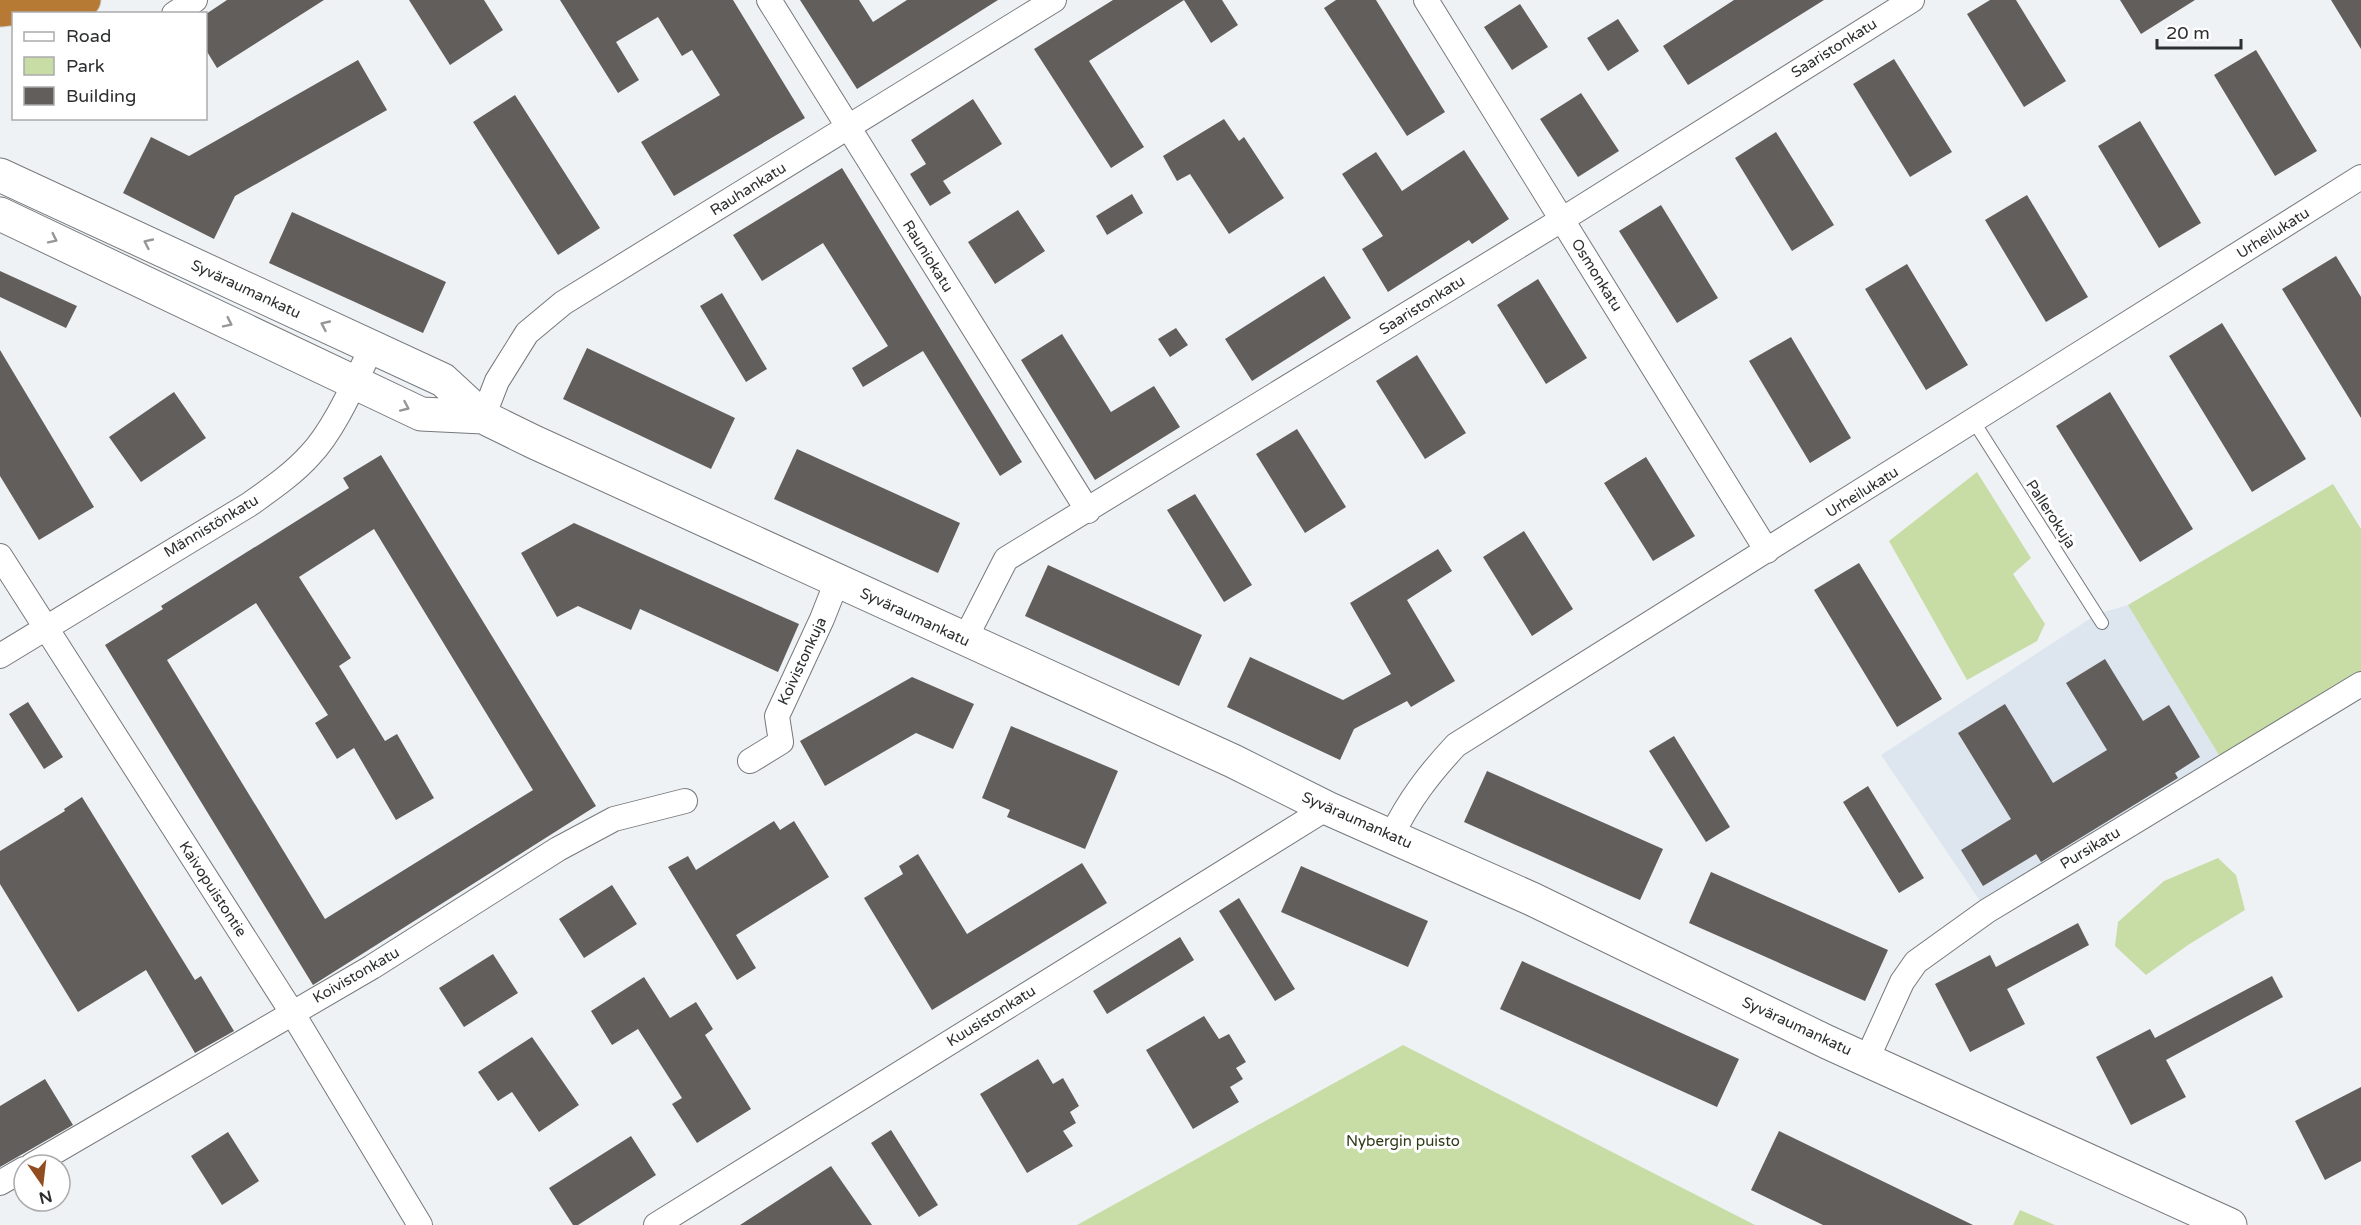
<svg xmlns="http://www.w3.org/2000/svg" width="2361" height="1225" viewBox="0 0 2361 1225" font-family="'Varela Round',sans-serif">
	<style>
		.built { fill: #dde6ef }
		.green { fill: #c8dda6 }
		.building { fill: #625e5c; fill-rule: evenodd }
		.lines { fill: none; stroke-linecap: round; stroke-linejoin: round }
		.lane-casing { stroke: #76797c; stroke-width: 14 }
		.street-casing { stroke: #76797c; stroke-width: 26 }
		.secondary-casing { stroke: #76797c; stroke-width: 35 }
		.highway-casing { stroke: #cccdcd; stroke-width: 35 }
		.lane { stroke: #fff; stroke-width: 12 }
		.street { stroke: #fff; stroke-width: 24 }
		.secondary { stroke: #fff; stroke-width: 33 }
		.highway { stroke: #b77a34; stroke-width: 33 }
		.oneway { stroke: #969697 }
		.labels { text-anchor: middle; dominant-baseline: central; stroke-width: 6; stroke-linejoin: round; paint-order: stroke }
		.street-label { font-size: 15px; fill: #2c2e2f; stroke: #fff }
		.park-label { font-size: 15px; fill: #2d3a15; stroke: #fff }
	</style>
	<rect width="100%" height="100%" fill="#eff2f5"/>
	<!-- built -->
	<path class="built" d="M2333 484 2361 529V684L1987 911 1881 755 2097 614 2128 605Z"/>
	<!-- green -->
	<path class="green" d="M1977 472 2031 558 2013 574 2045 624 2037 641 1967 680 1889 541Z
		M2333 484 2361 529V684L2225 765 2128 605Z
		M2218 858 2236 875 2245 910 2188 945 2146 975 2115 946 2118 922 2164 881Z
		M1403 1045 1755 1225H1077Z
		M2020 1210 2055 1225H2013Z"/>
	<!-- building -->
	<path class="building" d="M227 0H324L217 68 206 50V14Z
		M409 0H484L503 30 450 65Z
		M560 0H733L805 118 674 196 641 142 720 95 692 50 682 56 658 17 616 42 639 80 618 93Z
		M800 0H859L873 22 907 0H998L857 89Z
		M1113 0H1222L1238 25 1211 43 1184 0 1089 61 1144 147 1111 168 1034 49Z
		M1336 0H1376L1445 112 1407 136 1324 8Z
		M1734 0H1824L1688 85 1663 46Z
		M1990 0H2016L2066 81 2024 107 1967 14Z
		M2120 0H2195L2141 34Z
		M2331 0H2361V49Z
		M1520 4 1548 47 1512 70 1484 27Z
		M1618 19 1639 51 1608 71 1587 38Z
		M2256 50 2317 151 2275 176 2214 75Z
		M1894 59 1952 152 1910 177 1853 84Z
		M358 60 387 110 235 196 214 239 123 193 151 137 189 156Z
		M1581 93 1619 151 1578 177 1540 119Z
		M515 95 600 228 558 255 473 122Z
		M973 99 1002 144 943 181 951 193 930 206 910 174 926 164 911 140Z
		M1224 119 1239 141 1244 137 1284 198 1229 234 1190 174 1177 181 1163 156Z
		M2140 121 2201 223 2159 248 2098 146Z
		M1776 132 1834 225 1792 251 1735 158Z
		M1464 150 1509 219 1472 244 1469 240 1388 292 1362 249 1383 236 1342 174 1376 152 1402 191Z
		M842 168 1022 462 1000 476 923 351 863 387 852 368 888 346 823 243 762 281 733 235Z
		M1132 194 1143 213 1107 235 1096 216Z
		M2027 195 2088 297 2046 322 1985 220Z
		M1661 205 1718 298 1677 323 1619 231Z
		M1018 210 1045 251 995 284 968 242Z
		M292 212 446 282 423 333 269 263Z
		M2336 256 2361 297V418L2282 289Z
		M1907 264 1968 365 1926 390 1865 289Z
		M0 271 77 306 66 328 0 297Z
		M1324 276 1351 318 1252 381 1225 339Z
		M1538 279 1587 358 1546 384 1497 305Z
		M722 293 767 369 746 382 700 306Z
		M2222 323 2306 459 2252 492 2169 356Z
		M1176 328 1188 345 1170 357 1158 339Z
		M1062 334 1111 412 1154 386 1180 427 1095 480 1021 360Z
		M1791 337 1851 438 1810 463 1749 361Z
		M587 348 735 418 711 469 563 399Z
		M0 350 94 507 39 540 0 476Z
		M1417 355 1466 433 1425 459 1376 381Z
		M174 392 206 438 141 482 109 437Z
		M2110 392 2193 529 2140 562 2056 426Z
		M1297 429 1346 507 1305 533 1256 454Z
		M797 449 960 523 938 573 774 499Z
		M381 455 596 806 313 985 105 645 163 609 161 606 349 488 343 478ZM374 529 533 790 325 919 167 660 256 603 328 715 315 723 337 759 354 748 396 820 434 798 397 734 385 741 339 666 351 658 299 577Z
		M1646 457 1695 536 1653 561 1604 483Z
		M1195 494 1252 585 1224 602 1167 510Z
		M574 523 799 624 778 672 640 609 631 630 578 606 557 617 521 553Z
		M1524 531 1573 609 1532 636 1483 557Z
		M1438 549 1452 571 1407 600 1455 681 1411 707 1407 701 1354 729 1340 760 1227 707 1250 657 1343 700 1391 674 1350 603Z
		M1859 563 1942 699 1897 727 1814 590Z
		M1048 565 1202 635 1179 686 1025 616Z
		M2105 659 2143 721 2169 705 2200 757 2175 773 2178 778 2041 862 2036 854 1983 886 1961 850 2011 819 1958 733 2005 704 2053 783 2107 750 2066 683Z
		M912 677 974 704 953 749 916 733 825 786 800 741Z
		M28 702 63 757 44 769 9 714Z
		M1011 726 1118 771 1085 849 1007 817 1010 810 982 798Z
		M1674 736 1730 827 1706 842 1649 751Z
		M1487 771 1663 849 1640 900 1464 822Z
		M1868 786 1924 878 1899 893 1843 802Z
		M82 797 195 980 201 976 234 1031 195 1053 146 970 78 1012 0 884V851L65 811 64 809Z
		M774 821 780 830 794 821 829 877 736 935 756 968 737 980 668 867 688 856 696 870Z
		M918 854 967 934 1082 863 1107 903 932 1010 864 898 903 874 899 866Z
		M1301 866 1428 921 1408 967 1281 912Z
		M1711 872 1888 950 1865 1001 1689 923Z
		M612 885 637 924 584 958 559 919Z
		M1239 898 1295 989 1275 1001 1219 911Z
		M2078 923 2089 945 2007 989 2025 1024 1970 1052 1935 984 1990 955 1996 967Z
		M1180 937 1194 960 1107 1014 1093 991Z
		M493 954 518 993 464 1027 439 988Z
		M1522 961 1739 1059 1717 1107 1500 1009Z
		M2272 976 2283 997 2166 1060 2186 1097 2131 1125 2096 1057 2150 1029 2155 1038Z
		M644 977 670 1018 696 1002 713 1029 705 1035 751 1109 697 1143 672 1104 682 1098 638 1029 612 1045 591 1011Z
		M1204 1016 1219 1039 1229 1034 1246 1062 1236 1068 1243 1079 1230 1087 1239 1102 1193 1129 1146 1050Z
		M532 1037 579 1105 539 1132 512 1092 498 1101 478 1072Z
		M1038 1059 1053 1084 1063 1078 1079 1106 1070 1112 1076 1123 1063 1131 1073 1146 1027 1173 980 1094Z
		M45 1079 73 1125 0 1167V1106Z
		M2361 1087V1161L2325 1180 2295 1121Z
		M891 1130 938 1205 919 1217 871 1143Z
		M1779 1131 1973 1225H1823L1751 1190Z
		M228 1132 259 1181 222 1205 191 1156Z
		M631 1136 656 1175 578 1225H573L549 1188Z
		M831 1166 872 1225H740Z"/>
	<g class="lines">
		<defs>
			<path id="lane" d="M1974 422 2102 623"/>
			<path id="street" d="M769 0 1088 511
				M1426 0 1767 551
				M174 14 195 0
				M483 417 497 381 527 333 563 303 1054 0
				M0 556 293 1014 420 1225
				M965 639 1006 559 1563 219 1912 0
				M0 656 250 504C271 489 293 474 310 455 335 429 356 379 372 347
				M750 761 781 742 777 716 822 619 837 581
				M1392 835C1409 800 1429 774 1456 745L2361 177
				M1867 1059 1902 982 1916 962 1987 911 2361 684
				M32 1165 372 967 558 849 614 819 685 801
				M0 1183 24 1169
				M656 1225 1327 808"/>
			<path id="secondary" d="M0 175 443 380 483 417 534 442 1233 761 1327 808 1532 899 1827 1042 2230 1225
				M0 214 421 414 483 417"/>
			<path id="highway" d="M0 10 84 0"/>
		</defs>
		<!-- lane casing -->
		<use href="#lane" class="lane-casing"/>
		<!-- street casing -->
		<use href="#street" class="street-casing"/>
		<!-- secondary casing -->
		<use href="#secondary" class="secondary-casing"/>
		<!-- highway casing -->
		<use href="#highway" class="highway-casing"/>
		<!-- lane -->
		<use href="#lane" class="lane"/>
		<!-- street -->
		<use href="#street" class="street"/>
		<!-- secondary -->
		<use href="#secondary" class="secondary"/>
		<!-- highway -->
		<use href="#highway" class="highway"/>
	</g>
	<!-- one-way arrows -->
	<defs><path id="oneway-chevron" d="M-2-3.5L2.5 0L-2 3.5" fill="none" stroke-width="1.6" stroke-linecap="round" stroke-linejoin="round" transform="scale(1.5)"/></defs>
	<g class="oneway">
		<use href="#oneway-chevron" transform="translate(53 239) rotate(26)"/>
		<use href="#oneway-chevron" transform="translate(148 243) rotate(-155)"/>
		<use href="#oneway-chevron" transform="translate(228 323) rotate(26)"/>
		<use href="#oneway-chevron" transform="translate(325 325) rotate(-155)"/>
		<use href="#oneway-chevron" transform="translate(405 407) rotate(24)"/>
	</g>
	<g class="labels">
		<!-- street labels -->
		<g class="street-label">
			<text transform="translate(1834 48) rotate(-32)">Saaristonkatu</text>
			<text transform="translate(748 189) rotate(-32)">Rauhankatu</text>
			<text transform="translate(2273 233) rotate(-32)">Urheilukatu</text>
			<text transform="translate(928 256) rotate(58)">Rauniokatu</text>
			<text transform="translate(1597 275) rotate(58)">Osmonkatu</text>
			<text transform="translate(246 289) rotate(25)">Syväraumankatu</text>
			<text transform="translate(1422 305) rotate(-32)">Saaristonkatu</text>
			<text transform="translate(1862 492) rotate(-32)">Urheilukatu</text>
			<text transform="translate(2051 514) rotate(57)">Pallerokuja</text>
			<text transform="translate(211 526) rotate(-31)">Männistönkatu</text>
			<text transform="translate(915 617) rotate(25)">Syväraumankatu</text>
			<text transform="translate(802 661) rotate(-65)">Koivistonkuja</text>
			<text transform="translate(1357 820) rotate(24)">Syväraumankatu</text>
			<text transform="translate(2090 848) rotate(-31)">Pursikatu</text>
			<text transform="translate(213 889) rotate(57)">Kaivopuistontie</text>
			<text transform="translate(356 975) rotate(-30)">Koivistonkatu</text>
			<text transform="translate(991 1016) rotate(-32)">Kuusistonkatu</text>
			<text transform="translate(1797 1026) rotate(25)">Syväraumankatu</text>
		</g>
		<!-- park labels -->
		<g class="park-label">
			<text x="1403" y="1141">Nybergin puisto</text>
		</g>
	</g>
	<!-- legend -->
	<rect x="12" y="12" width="195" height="108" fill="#ffffff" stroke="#ababac" stroke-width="1.5"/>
	<rect x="24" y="32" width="30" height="9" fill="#ffffff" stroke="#ababac" stroke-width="1.5"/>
	<text x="66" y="42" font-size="18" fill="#2c2e2f">Road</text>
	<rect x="24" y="57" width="30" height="18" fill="#c8dda6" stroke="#ababac" stroke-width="1.5"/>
	<text x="66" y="72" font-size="18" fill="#2c2e2f">Park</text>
	<rect x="24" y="87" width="30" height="18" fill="#625e5c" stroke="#ababac" stroke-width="1.5"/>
	<text x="66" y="102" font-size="18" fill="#2c2e2f">Building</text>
	<!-- north arrow -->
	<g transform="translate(42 1183) rotate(166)"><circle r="28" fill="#ffffff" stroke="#ababac" stroke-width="1.5"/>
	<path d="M0-4.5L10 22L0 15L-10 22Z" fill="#914d20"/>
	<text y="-9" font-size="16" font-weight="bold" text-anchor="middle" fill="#2c2e2f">N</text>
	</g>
	<!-- scale -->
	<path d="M2157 39v9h84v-9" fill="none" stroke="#2c2e2f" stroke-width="3"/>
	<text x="2166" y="39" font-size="18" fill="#2c2e2f" stroke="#ffffff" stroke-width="4.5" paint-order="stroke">20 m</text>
</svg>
